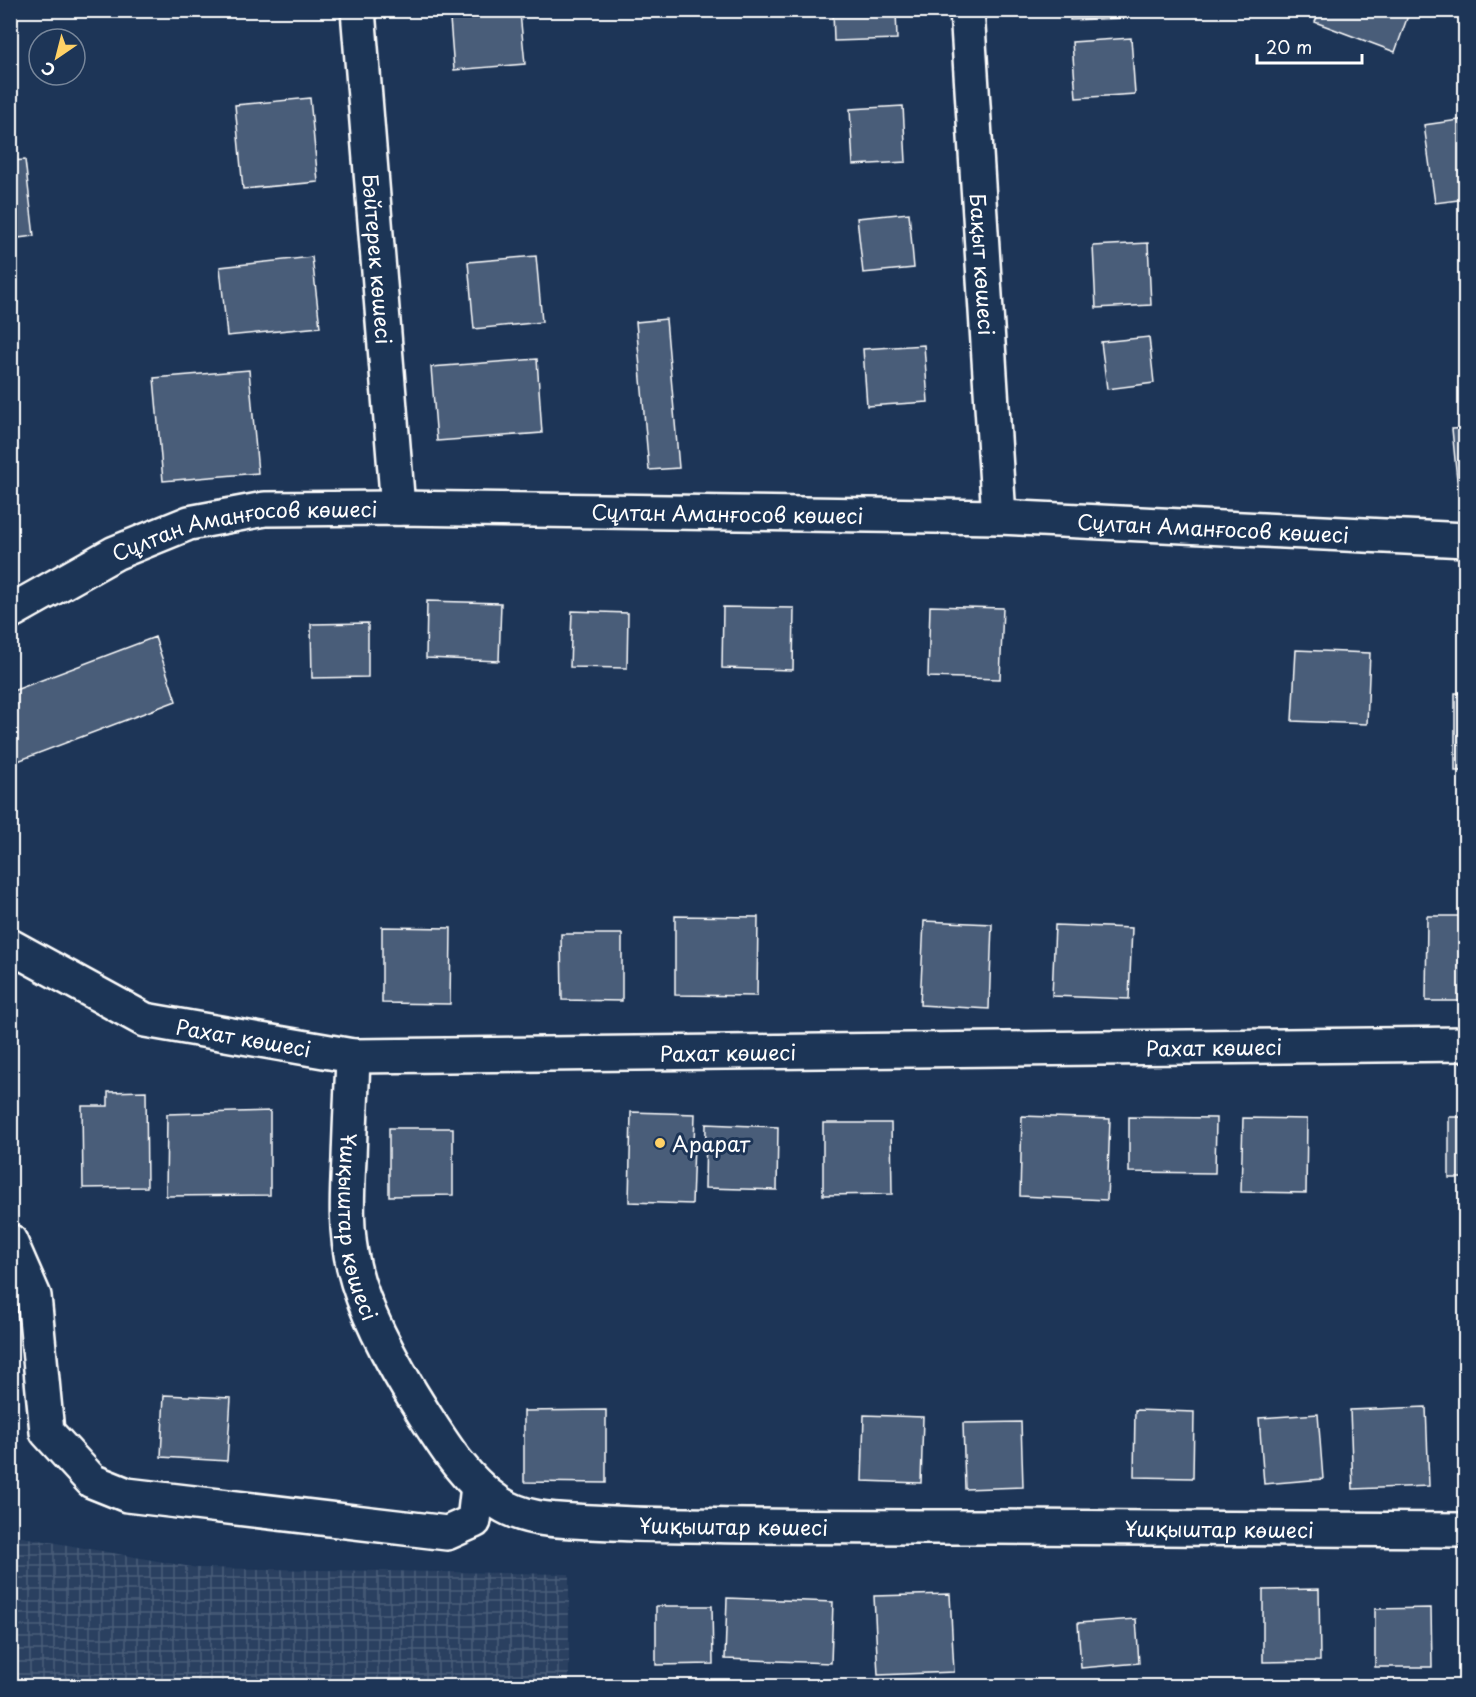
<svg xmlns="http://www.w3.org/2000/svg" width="1476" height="1697" viewBox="0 0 1476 1697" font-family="'Playpen Sans',sans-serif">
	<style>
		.industrial { fill: url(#industrial-grid) }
		.building { fill: #4a5d79; stroke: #fff; stroke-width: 1.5 }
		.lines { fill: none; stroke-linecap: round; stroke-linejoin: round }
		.minor-casing { stroke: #fff; stroke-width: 38 }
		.minor { stroke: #1d3557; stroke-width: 33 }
		.poi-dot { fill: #ffd166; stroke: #1d3557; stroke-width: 2 }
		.labels { text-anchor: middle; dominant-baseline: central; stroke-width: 6; stroke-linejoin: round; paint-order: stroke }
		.street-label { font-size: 21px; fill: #fff; stroke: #1d3557 }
		.poi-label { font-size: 21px; fill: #fff; stroke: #1d3557; text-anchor: start }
	</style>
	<defs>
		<pattern id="industrial-grid" width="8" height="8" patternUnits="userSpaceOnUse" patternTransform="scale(1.5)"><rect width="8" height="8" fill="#2a4161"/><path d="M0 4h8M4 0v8" fill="none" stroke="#4a5e79"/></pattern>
	</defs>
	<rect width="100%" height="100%" fill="#1d3557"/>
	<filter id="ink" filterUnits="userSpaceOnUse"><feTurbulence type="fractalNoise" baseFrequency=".0167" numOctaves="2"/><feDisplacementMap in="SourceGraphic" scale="12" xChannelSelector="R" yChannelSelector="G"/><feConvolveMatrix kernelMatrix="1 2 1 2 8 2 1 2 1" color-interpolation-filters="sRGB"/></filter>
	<g filter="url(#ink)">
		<!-- industrial -->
		<path class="industrial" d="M11 1535 197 1568 569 1574V1686H11Z"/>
		<!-- building -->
		<path class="building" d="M833 10H896L897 39 834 41Z
			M1070 10H1126V18L1070 20Z
			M1320 10H1410L1395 52 1315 22Z
			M520 13 525 64 454 70 450 19Z
			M1131 38 1135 94 1076 98 1072 42Z
			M310 98 318 182 243 189 235 105Z
			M903 106 906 162 853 165 850 109Z
			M1466 119V199L1435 203 1424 125Z
			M25 160 34 236 10 239V161Z
			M909 213 914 268 863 273 857 218Z
			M1148 243 1151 305 1096 308 1093 246Z
			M536 256 542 322 474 329 468 262Z
			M312 257 320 327 227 336 220 267Z
			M666 319 679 468 649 470 636 322Z
			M1149 337 1154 383 1107 389 1101 342Z
			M924 345 928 402 867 406 863 349Z
			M537 359 542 433 437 441 431 367Z
			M249 370 258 473 163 481 154 378Z
			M1466 428V499L1459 500 1452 429Z
			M427 601 501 603 499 661 426 658Z
			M930 606 1003 608 1000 679 928 677Z
			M723 607 794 608 793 670 722 668Z
			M572 611 628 613 627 668 570 667Z
			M368 623V677L312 678 311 624Z
			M155 637 176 701 10 764V692Z
			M1296 650 1370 653 1367 724 1292 721Z
			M1455 693H1466V771H1455Z
			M675 916 758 917 757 996 675 995Z
			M1427 916H1466V1001H1426Z
			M924 921 992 924 989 1009 920 1005Z
			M1055 925 1132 928 1129 999 1052 996Z
			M382 927 451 928 450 1004 382 1003Z
			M561 934H622V1001L562 1000Z
			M146 1091 147 1187 83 1188 82 1106H108V1092Z
			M270 1111V1195L166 1196 167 1114Z
			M631 1112 695 1114 692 1204 629 1202Z
			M1022 1116 1110 1119 1107 1200 1020 1196Z
			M1129 1117 1216 1118 1215 1173 1129 1172Z
			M1449 1117H1466V1178H1449Z
			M1243 1118 1307 1119 1306 1193 1241 1192Z
			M823 1123H891L892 1194 823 1195Z
			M706 1124 778 1127 777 1190 705 1188Z
			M389 1128H453V1195L389 1196Z
			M164 1395 231 1398 227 1461 161 1457Z
			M1426 1407 1429 1486 1353 1489 1350 1410Z
			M606 1410V1483L524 1482V1411Z
			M1135 1410 1194 1412 1193 1478 1134 1477Z
			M1318 1414 1323 1479 1264 1484 1259 1418Z
			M864 1415 923 1417 921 1483 862 1481Z
			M1021 1422 1023 1487 965 1489 963 1423Z
			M1319 1589 1320 1661 1263 1662V1590Z
			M950 1594 954 1672 878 1675 874 1596Z
			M727 1598 833 1602 831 1663 725 1659Z
			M656 1606H712L713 1664 656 1665Z
			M1431 1608 1432 1667H1375V1609Z
			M1136 1619 1139 1663 1081 1668 1078 1623Z"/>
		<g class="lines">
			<defs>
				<g id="minor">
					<path id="s1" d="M358 10 398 508"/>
					<path id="s2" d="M967 10 999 517"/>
					<path id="s3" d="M10 612 115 553 189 523 265 509 398 508 999 517 1466 540"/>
					<path id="s4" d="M10 946 145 1020 353 1056 1466 1044"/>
					<path id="s5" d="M353 1056C352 1090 350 1124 349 1159 347 1195 345 1233 354 1268 365 1315 398 1373 424 1414 445 1447 466 1481 499 1503 526 1521 559 1520 591 1522 623 1524 655 1525 686 1525 789 1527 892 1527 995 1527 1152 1527 1309 1530 1466 1530"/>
					<path d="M10 1241 34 1296 47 1432 92 1481 127 1495 447 1533 474 1521 478 1486"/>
				</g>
			</defs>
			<!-- minor casing -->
			<use href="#minor" class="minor-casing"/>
			<!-- minor -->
			<use href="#minor" class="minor"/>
		</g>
	</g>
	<!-- markers -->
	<circle class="poi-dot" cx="660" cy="1143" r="6"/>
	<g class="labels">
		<!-- street labels -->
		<g class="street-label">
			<text stroke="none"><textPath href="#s1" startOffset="250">Бәйтерек көшесі</textPath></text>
			<text stroke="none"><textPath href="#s2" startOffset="255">Бақыт көшесі</textPath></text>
			<text stroke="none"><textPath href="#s3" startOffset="740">Сұлтан Аманғосов көшесі</textPath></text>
			<text stroke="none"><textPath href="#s3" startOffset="1226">Сұлтан Аманғосов көшесі</textPath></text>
			<text stroke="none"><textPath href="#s3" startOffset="254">Сұлтан Аманғосов көшесі</textPath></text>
			<text stroke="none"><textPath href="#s4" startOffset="254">Рахат көшесі</textPath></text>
			<text stroke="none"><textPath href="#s4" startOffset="1226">Рахат көшесі</textPath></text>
			<text stroke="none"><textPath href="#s4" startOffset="740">Рахат көшесі</textPath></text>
			<text stroke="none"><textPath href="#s5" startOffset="172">Ұшқыштар көшесі</textPath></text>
			<text stroke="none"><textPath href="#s5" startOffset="730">Ұшқыштар көшесі</textPath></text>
			<text stroke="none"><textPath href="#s5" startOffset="1216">Ұшқыштар көшесі</textPath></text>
		</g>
		<!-- poi labels -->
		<g class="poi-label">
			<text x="672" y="1143">Арарат</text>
		</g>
	</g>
	<!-- margin -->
	<rect width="1476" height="1697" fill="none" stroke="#1d3557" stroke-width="36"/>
	<rect x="18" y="18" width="1440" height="1661" fill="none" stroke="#fff" stroke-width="2" filter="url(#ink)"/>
	<!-- north arrow -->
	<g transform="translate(57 57) rotate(215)"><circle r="28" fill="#1d3557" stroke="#77869a" stroke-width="1.5"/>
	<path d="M0-4.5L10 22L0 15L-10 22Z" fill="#ffd166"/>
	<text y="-9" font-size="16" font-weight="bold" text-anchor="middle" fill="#ffffff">С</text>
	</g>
	<!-- scale -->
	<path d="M1257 54v9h105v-9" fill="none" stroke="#ffffff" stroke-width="3"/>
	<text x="1266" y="54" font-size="18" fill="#ffffff" stroke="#1d3557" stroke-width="4.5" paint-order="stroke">20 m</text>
</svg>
